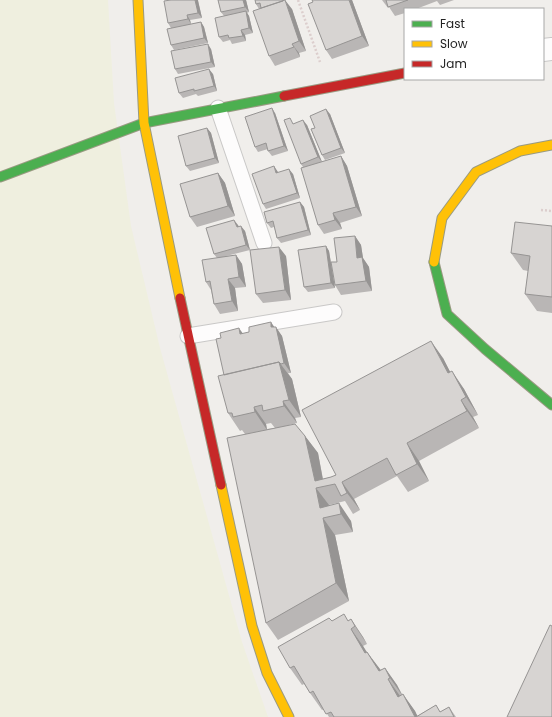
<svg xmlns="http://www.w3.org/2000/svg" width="552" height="717" viewBox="0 0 552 717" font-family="Poppins,sans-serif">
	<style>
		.farmland { fill: #efefdf }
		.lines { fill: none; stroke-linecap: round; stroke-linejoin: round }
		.lane-casing { stroke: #c9c8c7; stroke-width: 17 }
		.street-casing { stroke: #c9c8c7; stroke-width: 24 }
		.fast-casing { stroke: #999a82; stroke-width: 11 }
		.slow-casing { stroke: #999a82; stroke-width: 11 }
		.jam-casing { stroke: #999a82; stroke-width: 11 }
		.path { stroke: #dccecd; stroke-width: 2.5; stroke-dasharray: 2 2; stroke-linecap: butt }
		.lane { stroke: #fdfcfc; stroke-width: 15 }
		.street { stroke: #fdfcfc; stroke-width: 22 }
		.fast { stroke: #4caf50; stroke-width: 9 }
		.slow { stroke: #ffc107; stroke-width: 9 }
		.jam { stroke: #c62828; stroke-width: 9 }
		.wall { fill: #b9b6b5; fill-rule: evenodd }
		.shaded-wall { fill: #969493 }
		.building { fill: #d7d4d2; stroke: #969493 }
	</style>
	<rect width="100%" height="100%" fill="#f0eeeb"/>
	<!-- farmland -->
	<path class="farmland" d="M0 0H108L114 103 131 226 160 348 242 642 268 717H0Z"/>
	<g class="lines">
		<defs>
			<path id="lane" d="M218 108 264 243
				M188 336 334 312"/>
			<path id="street" d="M543 50 552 49"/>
			<path id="fast" d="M0 177 144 123 284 96
				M434 262 447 314 485 349 552 405"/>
			<path id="slow" d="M138 0 144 123 180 298
				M434 262 442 218 476 172 520 151 552 145
				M221 485 252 626 267 673 289 717"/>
			<path id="jam" d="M284 96 405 73
				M180 298 221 485"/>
		</defs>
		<!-- lane casing -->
		<use href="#lane" class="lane-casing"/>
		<!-- street casing -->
		<use href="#street" class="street-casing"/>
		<!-- fast casing -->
		<use href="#fast" class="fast-casing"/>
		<!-- slow casing -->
		<use href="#slow" class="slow-casing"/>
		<!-- jam casing -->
		<use href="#jam" class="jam-casing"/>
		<!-- path -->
		<path class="path" d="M298 0 320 62
			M541 210 552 211"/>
		<!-- lane -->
		<use href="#lane" class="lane"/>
		<!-- street -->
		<use href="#street" class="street"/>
		<!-- fast -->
		<use href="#fast" class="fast"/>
		<!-- slow -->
		<use href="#slow" class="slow"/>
		<!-- jam -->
		<use href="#jam" class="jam"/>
	</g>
	<!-- wall -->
	<path class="wall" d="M171 0H198L202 18 190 20 191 24 201 22 204 27 208 43 174 50 171 45V28L168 23Z
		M218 0H246L249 12 247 13 249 16 253 33 245 35 246 41 232 44 230 40 223 42 219 37 224 16 221 12Z
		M255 0 292 9 306 51 299 53 300 57 275 66 269 56 259 9 256 4Z
		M352 0 369 46 332 59 326 50Z
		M382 0H454L440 5 437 1 416 9H405V13L395 16 389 7 388 8Z
		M211 49 215 67 178 74 175 69Z
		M213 74 217 91 198 96 196 94 183 98 179 93Z
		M275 113 288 151 272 156 268 151V149L258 152 255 147Z
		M330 114 345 153 325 160 322 155 315 128Z
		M294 123 307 125 322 162 341 156 347 166 362 216 340 223 342 229 324 234 318 225 303 167 301 164Z
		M207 128 211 133 219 163 190 171 186 166Z
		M278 172V173L293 174 300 198 266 209 263 204Z
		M218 173 225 183 235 216 197 227 190 217Z
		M300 202 304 207 311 235 281 243 277 238 274 227 271 228 267 223Z
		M238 225 239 227 245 231 250 250 226 256 236 255 242 264 246 287 235 288 238 311 220 314 214 304 211 290 206 282 217 258 214 254Z
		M552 226V313L537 311 525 294 528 271 523 270 511 253Z
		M355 236 361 245 363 258 369 267 372 291 341 295 335 285 337 262Z
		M326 246 329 251 335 288 308 292 304 287Z
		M286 256 291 300 263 303 256 294Z
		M274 327 282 336 291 373H288L292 379 301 417 295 418 297 423 289 425 305 436 318 453 323 479 331 477 336 475 443 358 450 372 464 389 478 415 473 417 479 428 419 461 429 481 408 492 397 476 354 499 360 510 353 514 345 501 329 505 351 521 353 532 335 535 349 601 278 640 266 623 245 434 242 430 240 431 228 413 224 375 243 334ZM271 423 275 428 267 429 266 424Z
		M351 619 363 637 367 644 363 646 367 652 380 670 385 668 397 685 402 694 415 711 417 716 436 705 440 712 449 707 456 717H329L324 709 322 710 310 693 304 684 302 685 290 668 332 621H348Z"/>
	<!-- shaded-wall -->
	<path class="shaded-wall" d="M195 0H198V1L202 18 198 13Z
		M243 0H246L249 12 245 7Z
		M285 0 292 9 306 51 299 41Z
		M349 0H352L369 46 362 36Z
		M246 11 249 16 253 33 249 28Z
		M187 15 190 20 191 24 188 19Z
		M201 22 204 27 208 43 204 38Z
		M241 30 245 35 246 41 243 36Z
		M208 44 211 49 215 67 211 62Z
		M292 44 299 53 300 57 294 47Z
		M209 69 213 74 217 91 214 86Z
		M272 108 275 113 288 151 284 146Z
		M326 109 330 114 345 153 341 148Z
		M303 120 307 125 322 162 318 157Z
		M207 128 211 133 219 163 215 158Z
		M341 156 347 166 362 216 356 207Z
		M274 166 278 172 280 178 276 173Z
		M289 169 293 174 300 198 297 193Z
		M218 173 225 183 235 216 228 206Z
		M300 202 304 207 311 235 308 230Z
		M333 213 340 223 342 229 335 220Z
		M234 220 238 225 240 232 237 227Z
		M241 226 245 231 250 250 246 245Z
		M355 236 361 245 363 258 369 267 372 291 366 281 357 258Z
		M326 246 329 251 335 288 331 283Z
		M279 247 286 256 291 300 285 290Z
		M236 255 242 264 246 287 239 277Z
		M228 279 235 288 238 311 232 301Z
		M271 322 277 331 276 327 282 336 291 373 284 363 271 327Z
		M239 328 246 338 240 334Z
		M431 341 443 358 460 391 448 373Z
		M279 362 292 379 301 417 289 400Z
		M452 371 464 389 478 415 466 397Z
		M461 400 473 417 479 428 467 411Z
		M283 401 295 418 297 423 284 406Z
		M254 407 266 424 267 430 255 412Z
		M305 436 318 453 324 486 315 481Z
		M407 443 419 461 429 481 417 464Z
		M342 482 354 499 360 510 347 493Z
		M316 488 329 505 331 516 320 508Z
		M339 503 351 521 353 532 341 514Z
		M323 518 335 535 349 601 336 583Z
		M351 619 363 637 367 644 355 626Z
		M351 629 363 646 377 670 365 653Z
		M367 652 380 669 391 689 379 671Z
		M385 668 397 685 402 695 390 678Z
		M388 679 400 696 398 697Z
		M403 694 415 711 418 717H415Z"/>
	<!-- building -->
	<path class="building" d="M171 0H195L198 13 187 15 188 19 168 23 164 1Z
		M218 0H243L245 7 221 12Z
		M255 0H283V1L261 8 260 3 256 4Z
		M285 0 299 41 292 44 294 47 269 56 253 11Z
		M312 0H349L362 36 326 50 308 4 313 2Z
		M386 0H408L388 7Z
		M246 11 249 28 241 30 243 36 229 38 228 35 219 37 215 18Z
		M201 22 204 38 171 45 167 29Z
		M208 44 211 62 175 69 171 51Z
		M209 69 214 86 194 91V89L179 93 175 78Z
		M272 108 284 146 268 151 266 143 255 147 245 117Z
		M326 109 341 148 322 155 311 129 315 128 310 116Z
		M290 118 293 124 303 120 318 157 301 164 284 120Z
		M207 128 215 158 186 166 178 136Z
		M341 156 356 207 333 213 335 220 318 225 301 168Z
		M274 166 276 173 289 169 297 193 263 204 252 174Z
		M218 173 228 206 190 217 180 184Z
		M300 202 308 230 277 238 273 221 267 223 264 212Z
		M234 220 237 227 241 226 246 245 214 254 206 228Z
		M515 222 552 226V297L525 294 530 256 511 253Z
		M355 236 357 258 362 257 366 281 335 285 331 262H337L334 238Z
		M326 246 331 283 304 287 298 250Z
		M279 247 285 290 256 294 250 250Z
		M236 255 239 277 228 279 232 301 214 304 210 281 206 282 202 260Z
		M271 322V327H276L284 363 281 364 279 362 224 375 216 339 221 338 220 333 239 328 240 334 249 332V327Z
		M431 341 448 373 452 371 466 397 461 400 467 411 407 443 417 464 396 475 387 458 342 482 347 493 341 496 335 484 316 488 320 508 339 503 341 514 323 518 336 583 266 623 227 438 295 424 305 436 315 481 331 477 336 475 302 410Z
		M279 362 289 400 283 401 284 406 263 411 262 405 254 407 255 412 233 417 232 413H228L218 376Z
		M344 614 348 621 351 619 355 626 351 629 365 653 367 652 379 671 385 668 390 678 388 679 398 697 403 694 415 717H334L331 712 326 714 313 691 310 693 294 666 290 668 278 647 329 618 332 621Z
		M550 625 552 626V717H507Z
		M436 705 440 712 449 707 454 717H416Z"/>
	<!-- legend -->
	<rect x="404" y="8" width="140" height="72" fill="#ffffff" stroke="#a7a7a7"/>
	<rect x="412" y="21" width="20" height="6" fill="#4caf50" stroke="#a7a7a7"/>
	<text x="440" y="28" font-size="12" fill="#222222">Fast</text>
	<rect x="412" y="41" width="20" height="6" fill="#ffc107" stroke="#a7a7a7"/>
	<text x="440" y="48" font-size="12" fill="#222222">Slow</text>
	<rect x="412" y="61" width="20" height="6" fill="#c62828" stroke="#a7a7a7"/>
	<text x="440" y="68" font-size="12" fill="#222222">Jam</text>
</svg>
